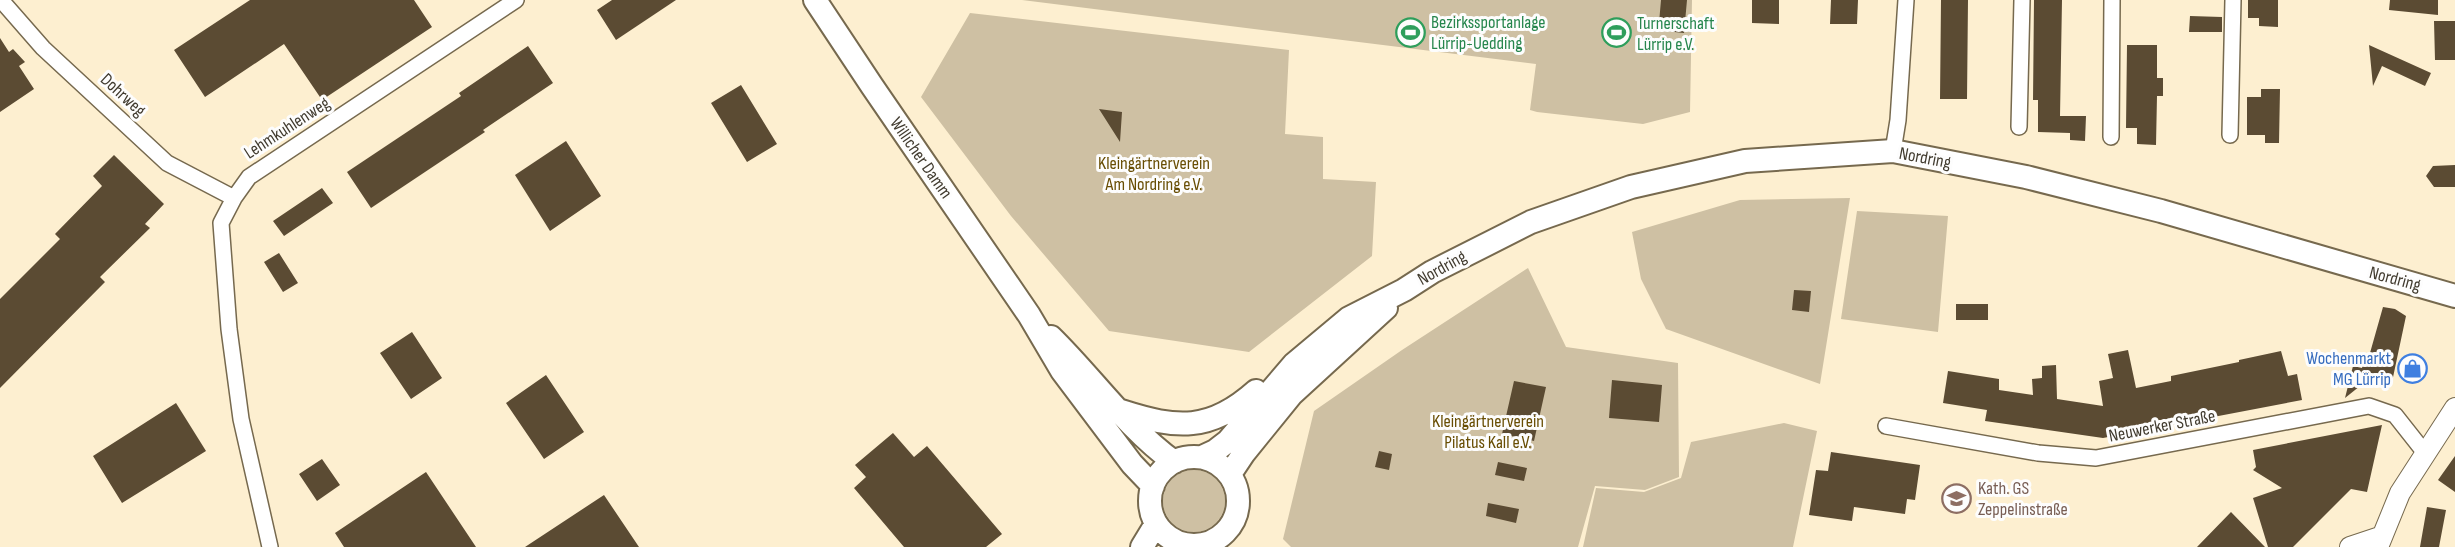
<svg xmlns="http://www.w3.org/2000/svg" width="2455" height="547" viewBox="0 0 2455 547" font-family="'Sofia Sans Condensed',sans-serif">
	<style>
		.green { fill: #cec0a3 }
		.building { fill: #5b4b33 }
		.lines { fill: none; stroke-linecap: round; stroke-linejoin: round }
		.minor-casing { stroke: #76694e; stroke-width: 18 }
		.tertiary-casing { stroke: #76694e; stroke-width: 22 }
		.secondary-casing { stroke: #76694e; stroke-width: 26 }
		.minor { stroke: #fff; stroke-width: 15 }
		.tertiary { stroke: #fff; stroke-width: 20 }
		.secondary { stroke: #fff; stroke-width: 22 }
		.labels { text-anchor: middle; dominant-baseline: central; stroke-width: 6; stroke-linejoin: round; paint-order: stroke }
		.leisure-label { font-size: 18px; fill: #27864d; stroke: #fdfdfd; text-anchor: start }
		.street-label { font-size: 18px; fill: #413b2f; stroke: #fdfdfd }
		.park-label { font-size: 18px; fill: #684d03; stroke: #fdfdfd }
		.shop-label { font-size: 18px; fill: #366cbe; stroke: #fdfdfd; text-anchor: end }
		.education-label { font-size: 18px; fill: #785e54; stroke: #fdfdfd; text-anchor: start }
	</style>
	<rect width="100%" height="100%" fill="#fdefd0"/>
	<!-- green -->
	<path class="green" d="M1022 0H1692L1690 112 1643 124 1537 112 1530 110 1536 64Z
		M970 13 1289 50 1285 134 1323 137V179L1376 182 1372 256 1249 352 1109 331 1011 216 921 97Z
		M1850 198 1820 384 1666 329 1641 279 1632 232 1740 200Z
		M1857 211 1948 216 1938 332 1841 319Z
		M1528 268 1566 347 1678 363 1679 477 1645 490 1595 486 1578 547H1291L1283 539 1314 411 1402 350Z
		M1784 423 1817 431 1793 547H1583L1596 488 1644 492 1681 478 1691 442Z
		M1163 501a31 31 0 1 1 62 0a31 31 0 1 1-62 0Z"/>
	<!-- building -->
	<path class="building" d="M250 0H414L432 27 322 100 284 44 205 97 174 50Z
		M612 0H676L616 40 597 10Z
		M1661 0H1687L1684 33 1665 31 1659 23Z
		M1752 0H1779V24L1752 23Z
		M1831 0H1858L1857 24H1830Z
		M1941 0H1968L1967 99H1940Z
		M2034 0H2062L2060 116H2086L2085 141 2070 140V133L2038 132V100H2033Z
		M2248 0H2278V27L2259 26V18H2248Z
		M2390 0H2438V15L2389 10Z
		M2190 16 2222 17V32H2189Z
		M2434 21H2455V60H2435Z
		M0 38 9 52 13 49 25 62 19 66 34 89 0 112Z
		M2127 45H2157V78H2163V96H2157L2156 145 2137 144V128H2126Z
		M2369 45 2431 73 2425 86 2382 66 2373 86Z
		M528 46 553 83 483 130 485 132 371 208 347 172 461 96 459 93Z
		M741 85 777 144 747 162 711 103Z
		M2261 89H2280L2279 143H2265V135H2247V97H2261Z
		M1099 109 1122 112 1120 142Z
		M566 141 601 196 550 231 515 175Z
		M114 155 164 204 145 224 150 228 100 277 105 282 0 388V299L60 239 55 234 102 186 93 176Z
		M2455 165V187H2434L2426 176 2433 166Z
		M322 188 333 203 284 236 273 221Z
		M279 253 298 283 283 292 264 262Z
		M1794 290 1811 291 1809 312 1792 310Z
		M1956 304H1988V320H1956Z
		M2383 307 2395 309 2406 316 2392 382 2378 385 2365 382 2345 398 2353 366 2362 368 2364 359 2368 360Z
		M412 332 442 378 411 399 380 353Z
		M2128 350 2136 388 2171 381V376L2239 362V360L2281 351 2288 376 2297 374 2302 400 2103 438 1985 421 1987 410 1943 403 1948 371 1999 379V390L2033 395 2032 379 2042 378V366L2056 365 2057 399 2103 406 2099 381 2113 378 2108 354Z
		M546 375 584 432 544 459 506 403Z
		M1612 380 1662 385 1659 422 1609 418Z
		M1514 381 1546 387 1534 441 1502 434Z
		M176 403 206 451 122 503 93 456Z
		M2382 425 2367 492 2351 489 2293 547H2268L2253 498 2282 488 2253 470 2256 467 2253 450Z
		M893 433 914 457 927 446 1002 534 986 547H904L854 488 866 477 855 465Z
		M1379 451 1392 454 1389 470 1375 467Z
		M1831 452 1920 465 1915 500 1907 499 1905 514 1854 507 1852 521 1809 515 1816 470 1828 471Z
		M2455 456V492L2438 480Z
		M322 459 340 485 317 501 299 474Z
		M1498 462 1527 468 1524 481 1495 475Z
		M426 472 476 547H344L335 533Z
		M604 495 639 547H525Z
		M1488 503 1519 509 1516 523 1486 516Z
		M2427 507 2446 510 2439 547H2420Z
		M2231 512 2265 547H2197Z"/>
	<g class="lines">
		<defs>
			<path id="minor" d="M1 0 43 48 167 163 234 198
				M2019 127 2022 0
				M2230 135 2233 0
				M2111 137 2112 0
				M1893 151 1898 120 1906 0
				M1886 426 2038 453 2096 458 2369 406 2395 415 2425 453
				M270 547 241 419 229 329 221 223 234 198 249 177 516 0"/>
			<path id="tertiary" d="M2350 547 2380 537
				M2378 547 2400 493 2455 408"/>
			<path id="secondary" d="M815 0 872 86 1029 315 1062 371 1132 464 1153 486
				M1051 337C1093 378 1126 427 1174 462
				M1121 411C1177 429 1210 432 1256 391
				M1150 501a44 44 0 1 1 88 0a44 44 0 1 1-88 0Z
				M1202 457 1215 451 1228 441 1294 364 1349 318 1404 290 1432 272 1531 222 1631 187 1745 161 1893 151 2026 177 2161 211 2455 296
				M1230 474 1244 453 1291 395 1386 308
				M1142 547 1156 524"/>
		</defs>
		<!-- minor casing -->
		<use href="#minor" class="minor-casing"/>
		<!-- tertiary casing -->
		<use href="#tertiary" class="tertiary-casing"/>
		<!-- secondary casing -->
		<use href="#secondary" class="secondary-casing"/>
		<!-- minor -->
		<use href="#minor" class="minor"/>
		<!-- tertiary -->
		<use href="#tertiary" class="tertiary"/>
		<!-- secondary -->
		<use href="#secondary" class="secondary"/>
	</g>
	<!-- icons -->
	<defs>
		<symbol id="stadium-ring" viewBox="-11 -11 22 22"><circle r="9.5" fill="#fdfdfd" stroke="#2e9e5b" stroke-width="1.5"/><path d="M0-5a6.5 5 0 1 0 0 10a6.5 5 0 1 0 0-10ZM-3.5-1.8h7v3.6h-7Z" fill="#2e9e5b"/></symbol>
		<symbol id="shop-ring" viewBox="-11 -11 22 22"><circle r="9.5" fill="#fdfdfd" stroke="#3f7fe0" stroke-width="1.5"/><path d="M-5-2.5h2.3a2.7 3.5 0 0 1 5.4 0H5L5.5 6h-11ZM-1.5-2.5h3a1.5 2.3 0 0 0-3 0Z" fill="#3f7fe0"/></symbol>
		<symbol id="school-ring" viewBox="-11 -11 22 22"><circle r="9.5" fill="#fdfdfd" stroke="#8d6e63" stroke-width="1.5"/><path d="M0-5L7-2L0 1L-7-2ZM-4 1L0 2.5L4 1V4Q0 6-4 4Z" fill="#8d6e63"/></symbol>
	</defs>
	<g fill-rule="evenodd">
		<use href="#stadium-ring" x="1394" y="16" width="33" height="33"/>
		<use href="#stadium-ring" x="1600" y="16" width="33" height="33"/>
		<use href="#shop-ring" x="2396" y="352" width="33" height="33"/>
		<use href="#school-ring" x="1940" y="482" width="33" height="33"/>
	</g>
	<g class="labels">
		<!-- leisure labels -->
		<g class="leisure-label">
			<text x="1431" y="22">Bezirkssportanlage<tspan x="1431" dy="21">Lürrip-Uedding</tspan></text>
			<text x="1637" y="23">Turnerschaft<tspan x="1637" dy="21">Lürrip e.V.</tspan></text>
		</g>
		<!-- street labels -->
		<g class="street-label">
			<text transform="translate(123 95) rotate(43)">Dohrweg</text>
			<text transform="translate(287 128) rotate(-33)">Lehmkuhlenweg</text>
			<text transform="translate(921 158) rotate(55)">Willicher Damm</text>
			<text transform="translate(1925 158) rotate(11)">Nordring</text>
			<text transform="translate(1442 268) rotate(-29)">Nordring</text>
			<text transform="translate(2395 279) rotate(15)">Nordring</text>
			<text transform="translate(2162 426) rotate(-11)">Neuwerker Straße</text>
		</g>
		<!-- park labels -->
		<g class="park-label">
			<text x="1154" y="163">Kleingärtnerverein<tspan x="1154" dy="21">Am Nordring e.V.</tspan></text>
			<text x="1488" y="421">Kleingärtnerverein<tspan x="1488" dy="21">Pilatus Kall e.V.</tspan></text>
		</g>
		<!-- shop labels -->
		<g class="shop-label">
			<text x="2391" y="358">Wochenmarkt<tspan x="2391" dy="21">MG Lürrip</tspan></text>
		</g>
		<!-- education labels -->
		<g class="education-label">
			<text x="1978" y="488">Kath. GS<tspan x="1978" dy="21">Zeppelinstraße</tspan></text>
		</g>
	</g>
</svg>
